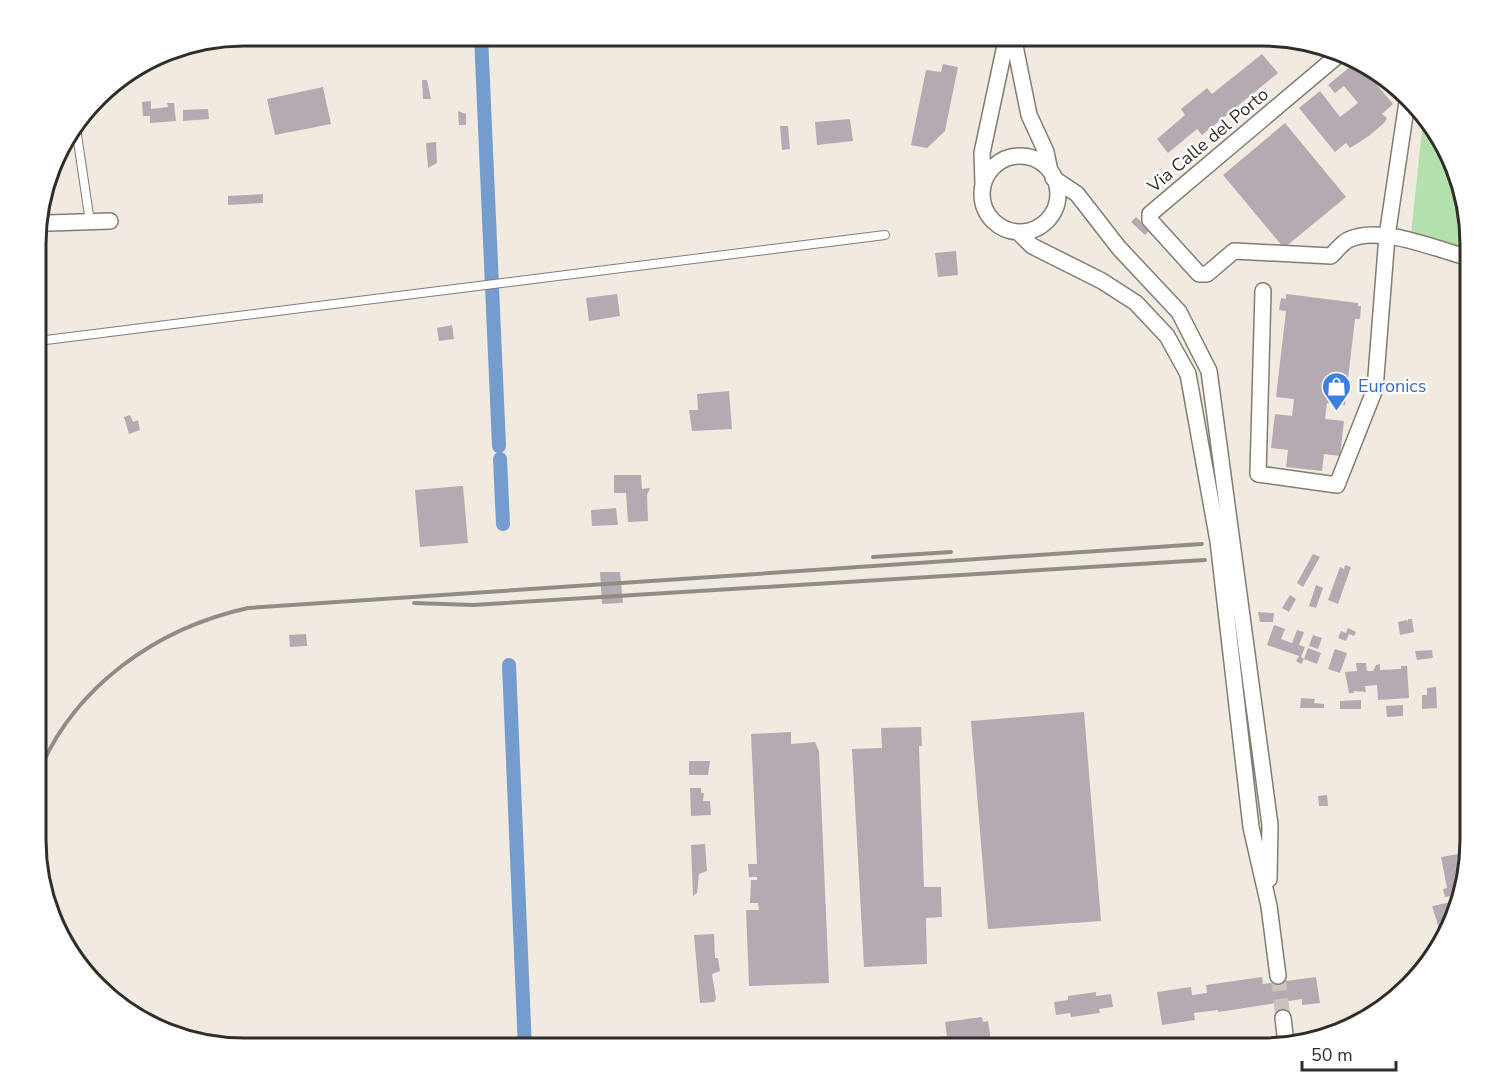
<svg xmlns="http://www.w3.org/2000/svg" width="1506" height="1085" viewBox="0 0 1506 1085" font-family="'Nunito Sans',sans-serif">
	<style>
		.green { fill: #b3e1ae }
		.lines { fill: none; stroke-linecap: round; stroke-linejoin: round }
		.canal { stroke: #749dcd; stroke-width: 14 }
		.building { fill: #b4abb2 }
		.street-tunnel { stroke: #cbc4bc; stroke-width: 15; stroke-dasharray: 15 8; stroke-linecap: butt }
		.lane-casing { stroke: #827c73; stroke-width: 10 }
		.street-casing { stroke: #827c73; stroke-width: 18 }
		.lane { stroke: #fff; stroke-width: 8 }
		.street { stroke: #fff; stroke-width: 15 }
		.rail { stroke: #918c85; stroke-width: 4 }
		.labels { text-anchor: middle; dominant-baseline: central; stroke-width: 4.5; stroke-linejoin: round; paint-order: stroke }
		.street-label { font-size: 18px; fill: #312e2a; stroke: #fff }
		.shop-label { font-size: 18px; fill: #366cbe; stroke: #fff; text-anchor: start }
		.rim { fill: none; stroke: #312e2a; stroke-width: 3 }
	</style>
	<rect width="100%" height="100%" fill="#f1eae1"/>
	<!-- green -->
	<path class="green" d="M1423 121 1448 152 1470 232V249L1411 234Z"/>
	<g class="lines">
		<!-- canal -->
		<path class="canal" d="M481 36 499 446
			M500 459 503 524
			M509 665 525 1049"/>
	</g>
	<!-- building -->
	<path class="building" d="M1262 54 1278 73 1202 135 1197 129 1168 153 1157 139 1185 115 1181 109 1207 88 1212 94Z
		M1357 61 1384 77 1376 84 1393 104 1382 114 1387 118 1384 123 1369 136 1350 148 1346 143 1335 152 1299 108 1320 91 1340 117 1358 103 1344 86 1335 93 1328 85Z
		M943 64 958 67 945 131 927 148 911 145 926 70 941 72Z
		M422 80H427L431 99H423Z
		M323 87 331 124 275 135 267 99Z
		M151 101V109L168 107 167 103H174L176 121 150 123V116H143L142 102Z
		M208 109 209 119 183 121V110Z
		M458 111 466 114V125H459Z
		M850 119 853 141 817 145 815 122Z
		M1285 123 1346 197 1284 248 1223 175Z
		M780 126H788L790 149 782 150Z
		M436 142 437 163 428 168 426 143Z
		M263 194V203L228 205V196Z
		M1136 217 1150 229 1145 235 1131 222Z
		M956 251 958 275 938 277 935 253Z
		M617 294 620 316 589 321 586 298Z
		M1286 294 1358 303V306H1361L1360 319H1355L1345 405 1327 403 1325 419 1344 421 1340 456 1324 454 1322 471 1286 467 1288 450 1271 448 1275 414 1292 416 1294 399 1276 397 1286 311 1279 310 1281 298 1286 299Z
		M452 325 454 339 439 341 437 328Z
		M729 391 732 429 692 431 689 410H698L697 394Z
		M130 415 133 422 138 420 140 430 129 434 124 417Z
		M614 475H641L642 489 650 488 647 495 648 521 628 522 626 493H614Z
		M461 486H463L468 543 420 547 415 490Z
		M616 508 618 525 592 526 591 510Z
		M1313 554 1320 557 1303 587 1297 583Z
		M1345 565 1351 567 1338 604 1328 600 1340 567 1344 569Z
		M600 572H620L623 603 602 604Z
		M1316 585 1323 588 1316 608 1309 606Z
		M1290 595 1296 599 1289 612 1282 608Z
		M1258 612 1274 613 1273 622H1260Z
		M1408 619H1412L1414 632 1400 635 1398 622 1407 620V623Z
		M1274 625 1285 629 1281 639 1292 643 1297 630 1304 632 1299 645 1305 647 1301 657 1304 659 1308 648 1321 653 1317 664 1304 659 1301 664 1296 661 1299 656 1267 645Z
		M1348 628 1356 632 1354 636 1349 634 1346 641 1338 638 1341 631 1346 633Z
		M306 634 307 646 290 647 289 635Z
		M1313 635 1322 638 1318 649 1309 646Z
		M1335 649 1347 653 1340 673 1328 669Z
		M1432 650 1433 658 1417 660 1415 651Z
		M1356 663H1366L1367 671H1373L1376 665 1380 664V670L1401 669V666H1407L1409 698 1378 700 1377 685 1365 686 1366 692 1354 691V693H1349L1345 672 1357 671Z
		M1436 687 1437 708 1422 709V695H1427V688Z
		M1301 698 1315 699 1314 703 1324 704V708H1300Z
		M1361 700V709H1340V701Z
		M1403 705V716L1387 717 1386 706Z
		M1084 712 1101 921 988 929 971 721Z
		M921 727 922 746H919L924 887H941L942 917 926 918 927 964 864 967 852 749 882 748 881 728Z
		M791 732V744L815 742 819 751 829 983 749 986 746 910H759L758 903H750L751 880H757V877H749L748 864H757L751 734Z
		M689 761H710L708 775H689Z
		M690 788H701V793H704L703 801H710L711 815 691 816Z
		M1327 795 1328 806H1319L1318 796Z
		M705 844 707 871 699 874 697 893 693 896 691 845Z
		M1470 852 1462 894 1445 897 1443 889 1447 888 1441 857Z
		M1456 901 1459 908 1446 931 1440 932 1432 906Z
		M714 934 715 958H718L720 971 712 974 716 999 714 1002 700 1003 694 935Z
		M1262 977 1263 984 1316 977 1320 1003 1302 1005V999L1218 1012V1010L1194 1013 1195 1020 1162 1025 1157 992 1191 987 1192 995 1207 993 1206 985Z
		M1096 992V996L1111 994 1113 1007 1099 1009 1100 1013 1071 1017 1070 1013 1056 1015 1054 1002 1068 1000V996Z
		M982 1017 983 1022 988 1021 992 1046 988 1049H887L886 1045 904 1042V1040L947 1036 945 1022Z"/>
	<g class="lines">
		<!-- street-tunnel -->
		<path class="street-tunnel" d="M1278 976 1283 1018"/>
		<defs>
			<path id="lane" d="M76 128 90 222
				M38 341 885 235"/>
			<path id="street" d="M1013 36 1029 115 1046 152 1050 171
				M1342 52 1150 214V220L1199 274H1207L1234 251 1331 256C1336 251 1342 243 1348 240 1380 224 1437 250 1470 258
				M982 194a38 38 0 1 1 76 0a38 38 0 1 1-76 0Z
				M1053 178 1077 194 1119 248 1179 312 1209 371 1270 825 1269 879
				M983 184 982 153 1007 36
				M38 218 49 223 110 221
				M1019 233 1032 246 1102 281 1136 303 1167 336 1188 374 1218 541 1251 827 1269 906 1278 976
				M1263 291 1258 474 1337 485 1375 389 1387 236 1407 102
				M1283 1018 1286 1043"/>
		</defs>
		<!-- lane casing -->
		<use href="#lane" class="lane-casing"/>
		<!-- street casing -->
		<use href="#street" class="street-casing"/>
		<!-- lane -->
		<use href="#lane" class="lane"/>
		<!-- street -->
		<use href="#street" class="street"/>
		<!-- rail -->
		<path class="rail" d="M873 557 951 552
			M414 603 473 605 1205 560
			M38 774C74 686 157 628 248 608L1202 544"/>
	</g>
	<!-- icons -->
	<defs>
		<symbol id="shop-pin" viewBox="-11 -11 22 30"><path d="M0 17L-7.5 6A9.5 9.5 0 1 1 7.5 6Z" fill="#3f7fe0" stroke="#fff"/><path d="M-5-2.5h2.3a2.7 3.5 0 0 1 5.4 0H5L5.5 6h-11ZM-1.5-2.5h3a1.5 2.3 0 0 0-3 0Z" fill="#fff"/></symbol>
	</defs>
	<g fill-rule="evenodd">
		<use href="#shop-pin" x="1320" y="370" width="33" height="45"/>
	</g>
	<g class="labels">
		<!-- street labels -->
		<g class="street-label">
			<text transform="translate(1208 140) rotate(-40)">Via Calle del Porto</text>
		</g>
		<!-- shop labels -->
		<g class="shop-label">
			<text x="1358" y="386">Euronics</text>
		</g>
	</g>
	<!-- crop -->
	<path d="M0 0H1506V1085H0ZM244 46H1262A198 198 0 0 1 1460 244V840A198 198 0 0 1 1262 1038H244A198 198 0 0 1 46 840V244A198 198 0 0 1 244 46Z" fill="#fff" fill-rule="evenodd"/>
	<path class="rim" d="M244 46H1262A198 198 0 0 1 1460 244V840A198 198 0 0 1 1262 1038H244A198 198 0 0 1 46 840V244A198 198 0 0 1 244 46Z"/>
	<!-- scale -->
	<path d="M1302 1061v9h94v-9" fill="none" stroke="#312e2a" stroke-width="3"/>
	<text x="1311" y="1061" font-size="18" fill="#312e2a" stroke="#ffffff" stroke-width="4.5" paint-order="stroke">50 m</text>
</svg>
